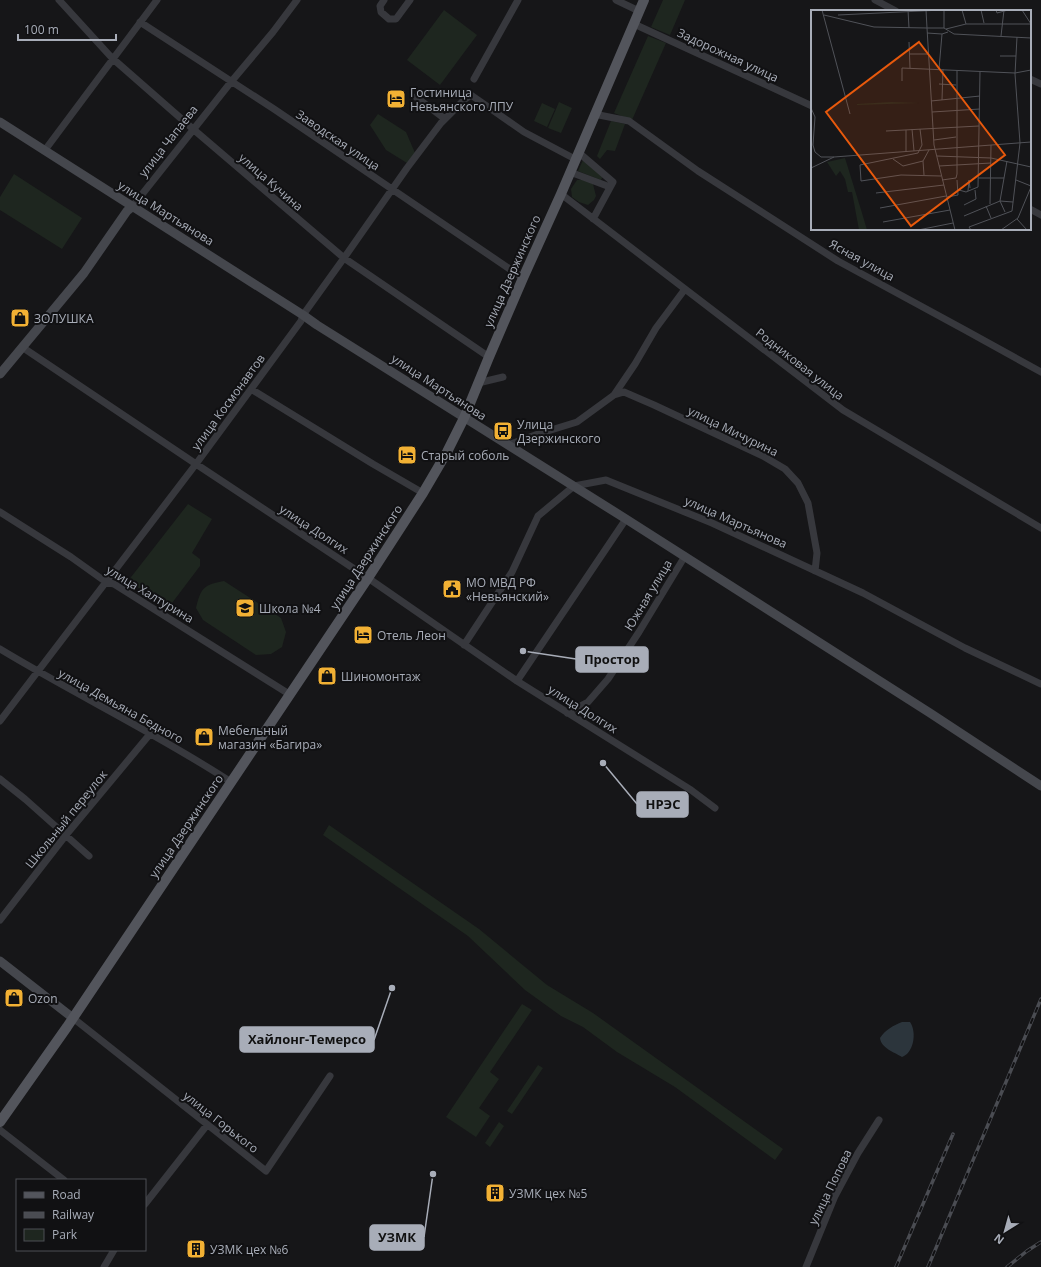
<svg xmlns="http://www.w3.org/2000/svg" width="1041" height="1267" viewBox="0 0 1041 1267" font-family="'Open Sans',sans-serif">
	<style>
		.green { fill: #1e261f }
		.water { fill: #2c353c }
		.lines { fill: none; stroke-linecap: round; stroke-linejoin: round }
		.street { stroke: #37383d; stroke-width: 7 }
		.secondary { stroke: #45474d; stroke-width: 9 }
		.primary { stroke: #53555c; stroke-width: 10 }
		.rail-casing { stroke: #4a4c52; stroke-width: 3.5 }
		.rail { stroke: #111113; stroke-width: 2; stroke-dasharray: 6; stroke-linecap: butt }
		.labels { text-anchor: middle; dominant-baseline: central; stroke-width: 4; stroke-linejoin: round; paint-order: stroke }
		.street-label { font-size: 12px; fill: #a8adb8; stroke: #111113 }
		.poi-label { font-size: 12px; fill: #a8adb8; stroke: #111113; text-anchor: start }
		.inset-road { fill: none; stroke: #505258; stroke-width: 1 }
		.view { fill: #e8590c; fill-opacity: 0.15; stroke: #e8590c; stroke-width: 2 }
		.inset-edge { fill: none; stroke: #a8adb8; stroke-width: 2 }
		.leader { fill: none; stroke: #a8adb8; stroke-width: 1.5 }
		.callout-dot { fill: #a8adb8; stroke: #111113; stroke-width: 1.5 }
		.callout { fill: #a8adb8; stroke: #a8adb8; stroke-width: 1.5 }
		.callout-label { font-size: 13px; text-anchor: middle; font-weight: bold; fill: #111 }
	</style>
	<rect width="100%" height="100%" fill="#161618"/>
	<!-- green -->
	<path class="green" d="M663 0H685L670 35 651 27Z
		M444 10 477 35 440 85 407 60Z
		M648 36 666 43 632 120 614 113Z
		M559 102 572 108 561 133 548 128Z
		M542 103 555 109 547 127 534 121Z
		M378 114 406 132 415 153 407 163 386 150 370 125Z
		M611 121 625 124 615 151 607 150 600 159 597 156Z
		M583 160 603 176 601 180 578 171Z
		M14 174 82 218 62 249 0 210V197Z
		M577 180H585L593 184 596 196 594 200 588 205 579 202 572 197 571 189Z
		M188 504 212 519 192 553 200 559V566L169 607 128 581Z
		M224 581 281 618 286 632 282 647 271 654 256 655 203 620 196 608C201 588 203 585 224 581Z
		M329 825 479 929 547 985 593 1013 783 1149 775 1160 675 1087 617 1052 583 1027 561 1016 525 990 468 936 323 835Z
		M522 1004 532 1010 490 1072 499 1079 479 1108 490 1116 476 1137 446 1117Z
		M538 1065 543 1068 512 1114 507 1111Z
		M499 1122 504 1126 490 1147 485 1143Z"/>
	<!-- water -->
	<path class="water" d="M902 1022H910C917 1032 914 1053 902 1057 894 1052 881 1048 880 1038 885 1030 894 1025 902 1022Z"/>
	<g class="lines">
		<!-- street -->
		<path class="street" d="M59 0 112 58 193 129 344 258 489 357
			M384 0 380 6 381 12 389 19H396L410 0
			M616 0 639 11
			M875 0 896 11
			M140 22 274 109 523 278
			M634 24 812 106
			M474 79 518 0
			M1030 79 1041 84
			M416 97 445 119
			M594 114 629 121 698 171 838 261 965 330 1041 372
			M45 150 157 0
			M578 152 613 182 593 219
			M570 172 610 187
			M561 194 843 410 1041 528
			M132 207 231 82 273 32 297 0
			M1030 209 1041 215
			M22 347 196 464 368 578 517 681 691 790 715 808
			M478 383 503 377
			M251 389 373 464 423 493
			M614 395 624 392 654 405 763 456 785 469 798 483 808 503 817 553 815 571
			M508 445 538 434 577 422 614 395 635 364 656 328 685 289
			M0 512 71 557 106 582 114 584 289 694
			M464 645 512 572 538 516 574 486 606 480 712 523 863 593 965 648 1041 684
			M0 649C76 695 156 733 231 782
			M517 681 626 519
			M567 713 588 702 608 679 639 632 685 556
			M0 721 196 464 301 321 303 315 344 258 407 168 441 123 465 99 471 95 524 132 575 159
			M0 779 25 799 89 856
			M0 920 66 835 150 734
			M73 1018 266 1171 330 1076
			M0 1130 64 1180
			M145 1204 207 1125
			M104 1267 114 1250
			M806 1267 835 1196 858 1153 879 1120"/>
		<!-- secondary -->
		<path class="secondary" d="M0 122 303 315 317 325 626 519 930 713 1041 786
			M0 374 84 273 127 211 132 207
			M0 961 73 1018"/>
		<!-- primary -->
		<path class="primary" d="M0 1122 67 1027 368 578 423 493 447 452 464 418 489 357 523 278 561 194 644 0"/>
		<defs>
			<path id="rail" d="M896 1267 953 1134
				M928 1267 1041 999
				M1007 1267 1027 1251 1041 1242"/>
		</defs>
		<!-- rail casing -->
		<use href="#rail" class="rail-casing"/>
		<!-- rail -->
		<use href="#rail" class="rail"/>
	</g>
	<!-- icons -->
	<defs>
		<symbol id="hotel-square" viewBox="-11 -11 22 22"><rect x="-9" y="-9" width="18" height="18" rx="4" fill="#f2b134" stroke="#111113"/><path d="M-6-4.5h1.5V1H6V5H4.5V3h-9V5H-6ZM-4 0a1.8 1.8 0 1 1 3.6 0ZM.5 0V-2.5h3Q6-2.5 6 0Z" fill="#111"/></symbol>
		<symbol id="shop-square" viewBox="-11 -11 22 22"><rect x="-9" y="-9" width="18" height="18" rx="4" fill="#f2b134" stroke="#111113"/><path d="M-5-2.5h2.3a2.7 3.5 0 0 1 5.4 0H5L5.5 6h-11ZM-1.5-2.5h3a1.5 2.3 0 0 0-3 0Z" fill="#111"/></symbol>
		<symbol id="bus-square" viewBox="-11 -11 22 22"><rect x="-9" y="-9" width="18" height="18" rx="4" fill="#f2b134" stroke="#111113"/><path d="M-5-6H5V4H4V6H2V4H-2V6H-4V4H-5ZM-3.5-4V0h7V-4ZM-3.5 1.2v1.5H-2V1.2ZM2 1.2v1.5H3.5V1.2Z" fill="#111"/></symbol>
		<symbol id="civic-square" viewBox="-11 -11 22 22"><rect x="-9" y="-9" width="18" height="18" rx="4" fill="#f2b134" stroke="#111113"/><path d="M-.6-6.5H3V-4.5H.6V-3L4-1V1h2V6H-6V1h2V-1L-.6-3ZM-1.2 2.5V6h2.4V2.5Z" fill="#111"/></symbol>
		<symbol id="school-square" viewBox="-11 -11 22 22"><rect x="-9" y="-9" width="18" height="18" rx="4" fill="#f2b134" stroke="#111113"/><path d="M0-5L7-2L0 1L-7-2ZM-4 1L0 2.5L4 1V4Q0 6-4 4Z" fill="#111"/></symbol>
		<symbol id="building-square" viewBox="-11 -11 22 22"><rect x="-9" y="-9" width="18" height="18" rx="4" fill="#f2b134" stroke="#111113"/><path d="M-4-6H4V6H1V3H-1V6H-4ZM-2.5-4.3h1.7v1.8h-1.7ZM.8-4.3h1.7v1.8H.8ZM-2.5-1h1.7V.8h-1.7ZM.8-1h1.7V.8H.8Z" fill="#111"/></symbol>
	</defs>
	<g fill-rule="evenodd">
		<use href="#hotel-square" x="385" y="88" width="22" height="22"/>
		<use href="#shop-square" x="9" y="307" width="22" height="22"/>
		<use href="#bus-square" x="492" y="420" width="22" height="22"/>
		<use href="#hotel-square" x="396" y="444" width="22" height="22"/>
		<use href="#civic-square" x="441" y="578" width="22" height="22"/>
		<use href="#school-square" x="234" y="597" width="22" height="22"/>
		<use href="#hotel-square" x="352" y="624" width="22" height="22"/>
		<use href="#shop-square" x="316" y="665" width="22" height="22"/>
		<use href="#shop-square" x="193" y="726" width="22" height="22"/>
		<use href="#shop-square" x="3" y="987" width="22" height="22"/>
		<use href="#building-square" x="484" y="1182" width="22" height="22"/>
		<use href="#building-square" x="185" y="1238" width="22" height="22"/>
	</g>
	<g class="labels">
		<!-- street labels -->
		<g class="street-label">
			<text transform="translate(728 55) rotate(25)">Задорожная улица</text>
			<text transform="translate(338 140) rotate(34)">Заводская улица</text>
			<text transform="translate(168 141) rotate(-52)">улица Чапаева</text>
			<text transform="translate(271 182) rotate(41)">улица Кучина</text>
			<text transform="translate(166 213) rotate(32)">улица Мартьянова</text>
			<text transform="translate(862 260) rotate(29)">Ясная улица</text>
			<text transform="translate(512 271) rotate(-66)">улица Дзержинского</text>
			<text transform="translate(800 364) rotate(38)">Родниковая улица</text>
			<text transform="translate(439 387) rotate(33)">улица Мартьянова</text>
			<text transform="translate(228 402) rotate(-54)">улица Космонавтов</text>
			<text transform="translate(733 431) rotate(26)">улица Мичурина</text>
			<text transform="translate(736 522) rotate(24)">улица Мартьянова</text>
			<text transform="translate(314 529) rotate(33)">улица Долгих</text>
			<text transform="translate(366 557) rotate(-57)">улица Дзержинского</text>
			<text transform="translate(150 594) rotate(31)">улица Халтурина</text>
			<text transform="translate(648 595) rotate(-59)">Южная улица</text>
			<text transform="translate(121 706) rotate(29)">улица Демьяна Бедного</text>
			<text transform="translate(583 709) rotate(32)">улица Долгих</text>
			<text transform="translate(66 819) rotate(-51)">Школьный переулок</text>
			<text transform="translate(186 826) rotate(-56)">улица Дзержинского</text>
			<text transform="translate(221 1122) rotate(38)">улица Горького</text>
			<text transform="translate(830 1187) rotate(-64)">улица Попова</text>
		</g>
		<!-- poi labels -->
		<g class="poi-label">
			<text x="410" y="92">Гостиница<tspan x="410" dy="14">Невьянского ЛПУ</tspan></text>
			<text x="34" y="318">ЗОЛУШКА</text>
			<text x="517" y="424">Улица<tspan x="517" dy="14">Дзержинского</tspan></text>
			<text x="421" y="455">Старый соболь</text>
			<text x="466" y="582">МО МВД РФ<tspan x="466" dy="14">«Невьянский»</tspan></text>
			<text x="259" y="608">Школа №4</text>
			<text x="377" y="635">Отель Леон</text>
			<text x="341" y="676">Шиномонтаж</text>
			<text x="218" y="730">Мебельный<tspan x="218" dy="14">магазин «Багира»</tspan></text>
			<text x="28" y="998">Ozon</text>
			<text x="509" y="1193">УЗМК цех №5</text>
			<text x="210" y="1249">УЗМК цех №6</text>
		</g>
	</g>
	<!-- overview -->
	<g transform="translate(811 10)">
		<rect width="220" height="220" fill="#161618"/>
		<path d="M80 92 108 93 46 95V94ZM34 148 51 203 56 220H48L41 182H37L34 169 29 161 25 166 16 152Z" fill="#1e261f"/>
		<path class="inset-road" d="M11 0 39 104M97 0 98 18M133 0V18M151 0 155 14M170 0 173 13M185 0 186 3 197 0M211 0 220 14M13 5 63 17 116 18 115 0M27 5 131 0M135 19 155 14H220M116 23 131 24M190 26 193 0M98 32 99 58M99 44H117M189 46H205M128 59 131 24 137 22M91 71V58L204 63 220 60M128 74 145 75M131 90 132 59M120 91 169 86M0 98 4 107 2 135 4 142 10 147H23M121 102 169 99M101 119 103 141M109 119 111 135 107 143 49 155 50 171 90 165 130 166M75 121 168 116M123 130 145 127M95 142V120M126 146 180 148 220 157M82 149 92 156 112 151M128 156 180 153M0 158 23 147 220 132M113 165 112 151 118 140M167 168H193M131 170 145 168 146 164V60M205 170 220 176M148 180 155 182 167 177 169 61M157 181 158 170 159 178M65 183 133 175M136 187 147 185 146 170M179 194 180 135M153 195 165 189 164 180M175 196 180 208M69 198 135 186M194 202 189 191 196 151M153 206 189 191 202 192M206 209 216 220M72 212 139 200M107 220 142 213M144 220 123 135 116 18H133L143 24 220 28M160 220 158 217 201 201 209 133 204 64 206 27M190 220 207 208 220 177"/>
		<path class="view" d="M108 32 194 145 100 216 15 102Z"/>
		<rect width="220" height="220" class="inset-edge"/>
	</g>
	<!-- callouts -->
	<path class="leader" d="M523 651L576 659M603 763L637 804M392 988L374 1040M433 1174L424 1237"/>
	<g class="callout-dot">
		<circle cx="523" cy="651" r="4"/>
		<circle cx="603" cy="763" r="4"/>
		<circle cx="392" cy="988" r="4"/>
		<circle cx="433" cy="1174" r="4"/>
	</g>
	<g class="callout">
		<rect x="576" y="647" width="72" height="25" rx="4"/>
		<rect x="637" y="792" width="51" height="25" rx="4"/>
		<rect x="240" y="1027" width="134" height="25" rx="4"/>
		<rect x="370" y="1225" width="54" height="25" rx="4"/>
	</g>
	<g class="callout-label">
		<text x="612" y="664">Простор</text>
		<text x="663" y="809">НРЭС</text>
		<text x="307" y="1044">Хайлонг-Темерсо</text>
		<text x="397" y="1242">УЗМК</text>
	</g>
	<!-- legend -->
	<rect x="16" y="1179" width="130" height="72" fill="#111113" stroke="#4d4f55"/>
	<rect x="24" y="1192" width="20" height="6" fill="#53555c" stroke="#4d4f55"/>
	<text x="52" y="1199" font-size="12" fill="#a8adb8">Road</text>
	<rect x="24" y="1212" width="20" height="6" fill="#4a4c52" stroke="#4d4f55"/>
	<text x="52" y="1219" font-size="12" fill="#a8adb8">Railway</text>
	<rect x="24" y="1229" width="20" height="12" fill="#1e261f" stroke="#4d4f55"/>
	<text x="52" y="1239" font-size="12" fill="#a8adb8">Park</text>
	<!-- north arrow -->
	<g transform="translate(1005 1231) rotate(217)" stroke="#111113" stroke-width="3" paint-order="stroke">
	<path d="M0-3L7 15L0 10L-7 15Z" fill="#a8adb8"/>
	<text y="-6" font-size="11" font-weight="bold" text-anchor="middle" fill="#a8adb8">N</text>
	</g>
	<!-- scale -->
	<path d="M18 34v6h98v-6" fill="none" stroke="#a8adb8" stroke-width="2"/>
	<text x="24" y="34" font-size="12" fill="#a8adb8" stroke="#111113" stroke-width="3" paint-order="stroke">100 m</text>
</svg>
